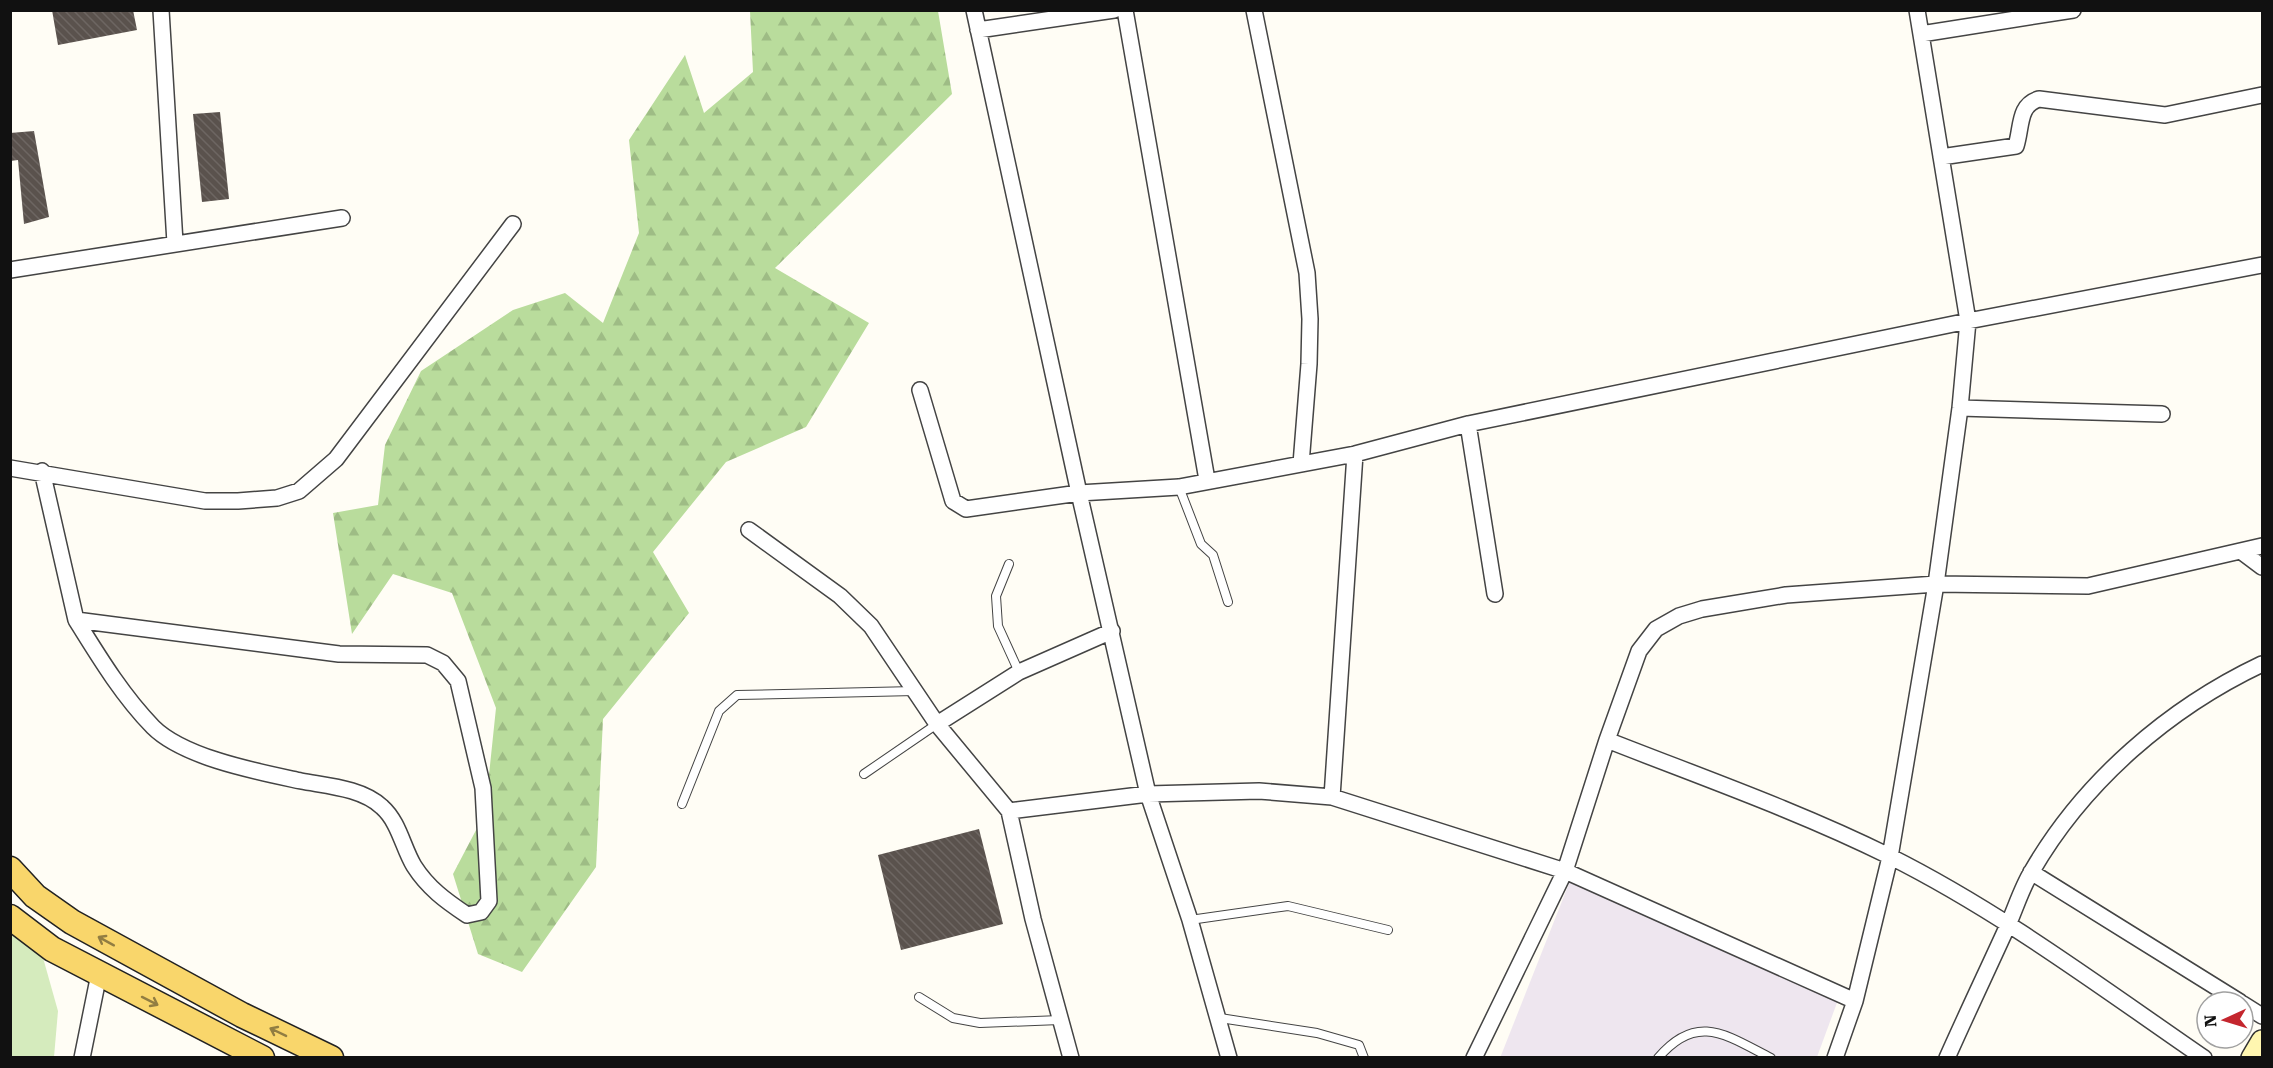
<svg xmlns="http://www.w3.org/2000/svg" width="2273" height="1068" viewBox="0 0 2273 1068" font-family="'Roboto Serif',serif">
	<style>
		.industrial { fill: #eee6ef }
		.grass { fill: #d5ebbd }
		.forest { fill: url(#forest-firs) }
		.building { fill: url(#building-back-hatch) }
		.lines { fill: none; stroke-linecap: round; stroke-linejoin: round }
		.service-casing { stroke: #444; stroke-width: 10 }
		.minor-casing { stroke: #444; stroke-width: 18 }
		.secondary-casing { stroke: #333; stroke-width: 24 }
		.primary-casing { stroke: #222; stroke-width: 27 }
		.service { stroke: #fff; stroke-width: 8 }
		.minor { stroke: #fff; stroke-width: 15 }
		.secondary { stroke: #fff6b0; stroke-width: 21 }
		.primary { stroke: #f9d66b; stroke-width: 24 }
		.oneway { stroke: #917d42 }
	</style>
	<defs>
		<pattern id="forest-firs" width="22" height="20" patternUnits="userSpaceOnUse" patternTransform="scale(1.5)"><rect width="22" height="20" fill="#b9dc9c"/><path d="M5 1l3.5 6h-7zM16 11l3.5 6h-7z" fill="#9ebc85"/></pattern>
		<pattern id="building-back-hatch" width="6" height="6" patternUnits="userSpaceOnUse" patternTransform="scale(1.5)"><rect width="6" height="6" fill="#5a524d"/><path d="M-1 5l2 2M0 0l6 6M5-1l2 2" fill="none" stroke="#6d6662"/></pattern>
	</defs>
	<rect width="100%" height="100%" fill="#fffdf5"/>
	<!-- industrial -->
	<path class="industrial" d="M1570 881 1838 1000 1817 1057 1500 1058Z"/>
	<!-- grass -->
	<path class="grass" d="M10 920 38 940 58 1011 54 1057H11Z"/>
	<!-- forest -->
	<path class="forest" d="M750 11H938L952 94 775 268 869 323 806 427 726 462 653 552 689 613 603 719 596 867 522 972 478 954 453 874 485 813 496 708 452 593 393 574 352 634 333 513 378 505 385 445 421 371 513 310 565 293 603 323 639 233 629 140 685 55 704 113 753 72Z"/>
	<!-- building -->
	<path class="building" d="M52 10H133L137 30 58 45Z
		M220 112 229 199 202 202 193 114Z
		M34 131 49 217 24 224 18 160 10 161V133Z
		M979 829 1003 924 901 950 878 855Z"/>
	<g class="lines">
		<defs>
			<path id="service" d="M1179 487 1201 544 1213 555 1228 602
				M1009 564 996 596 998 626 1019 672
				M864 774 937 724
				M682 804 719 711 737 695 915 691
				M1190 920 1288 906 1388 930
				M919 997 953 1018 980 1023 1060 1020
				M1220 1018 1317 1033 1359 1045 1364 1058
				M1658 1058C1697 1012 1726 1035 1771 1058"/>
			<path id="minor" d="M161 10 175 243
				M974 10 1079 493 1148 794 1190 920 1229 1058
				M1125 10 1207 480
				M1254 10 1307 273 1310 319 1309 364 1301 464
				M978 30 1114 10
				M1921 34 2073 10
				M1941 157 2016 146C2022 127 2018 105 2039 99L2165 115 2262 95
				M10 270 342 218
				M920 390 953 501 966 509 1079 493 1179 487 1355 454 1468 424 1968 321 2262 265
				M1960 408 2162 414
				M1468 424 1495 594
				M10 468 205 501H238L277 498 299 491 336 459 513 224
				M42 471 76 620
				M749 530 840 596 871 626 937 724 1009 811
				M2242 552 2262 567
				M76 620 339 654 427 655 443 663 458 681 483 788 489 901 481 912 467 915C446 901 428 888 414 866 403 848 399 822 382 807 362 788 327 786 301 781 259 772 184 758 153 727 122 695 99 657 76 620Z
				M937 724 1019 672 1112 631
				M1607 740C1701 777 1798 811 1889 856 2001 912 2102 988 2204 1058
				M1332 797 1355 454
				M2031 872 2240 1002
				M2243 1004 2262 1016
				M82 1058 99 974
				M1071 1058 1033 919 1009 811 1148 794 1259 791 1332 797 1565 871 1855 1001
				M1474 1058 1565 871 1607 740 1639 651 1656 629 1679 616 1702 609 1786 595 1936 584 2088 586 2262 546
				M1835 1058 1855 1001 1890 857 1936 584 1960 408 1968 321 1917 10
				M1947 1058C1967 1013 1988 969 2008 925 2016 907 2022 887 2032 871 2084 781 2169 708 2262 664"/>
			<path id="secondary" d="M2252 1058 2262 1041"/>
			<path id="primary" d="M10 869 35 896 72 922 242 1015 331 1058
				M10 917 52 949 262 1058"/>
		</defs>
		<!-- service casing -->
		<use href="#service" class="service-casing"/>
		<!-- minor casing -->
		<use href="#minor" class="minor-casing"/>
		<!-- secondary casing -->
		<use href="#secondary" class="secondary-casing"/>
		<!-- primary casing -->
		<use href="#primary" class="primary-casing"/>
		<!-- service -->
		<use href="#service" class="service"/>
		<!-- minor -->
		<use href="#minor" class="minor"/>
		<!-- secondary -->
		<use href="#secondary" class="secondary"/>
		<!-- primary -->
		<use href="#primary" class="primary"/>
	</g>
	<!-- one-way arrows -->
	<defs><path id="oneway-shaft" d="M-6 0H5M1.5-3L5.5 0L1.5 3" fill="none" stroke-width="1.6" stroke-linecap="round" stroke-linejoin="round" transform="scale(1.5)"/></defs>
	<g class="oneway">
		<use href="#oneway-shaft" transform="translate(106 941) rotate(-151)"/>
		<use href="#oneway-shaft" transform="translate(150 1001) rotate(27)"/>
		<use href="#oneway-shaft" transform="translate(278 1032) rotate(-154)"/>
	</g>
	<!-- border -->
	<rect width="2273" height="1068" fill="none" stroke="#111111" stroke-width="24"/>
	<!-- north arrow -->
	<g transform="translate(2225 1020) rotate(266)"><circle r="28" fill="#ffffff" stroke="#a0a0a0" stroke-width="1.5"/>
	<path d="M0-4.5L10 22L0 15L-10 22Z" fill="#c4262e"/>
	<text y="-9" font-size="16" font-weight="bold" text-anchor="middle" fill="#111111">N</text>
	</g>
</svg>
